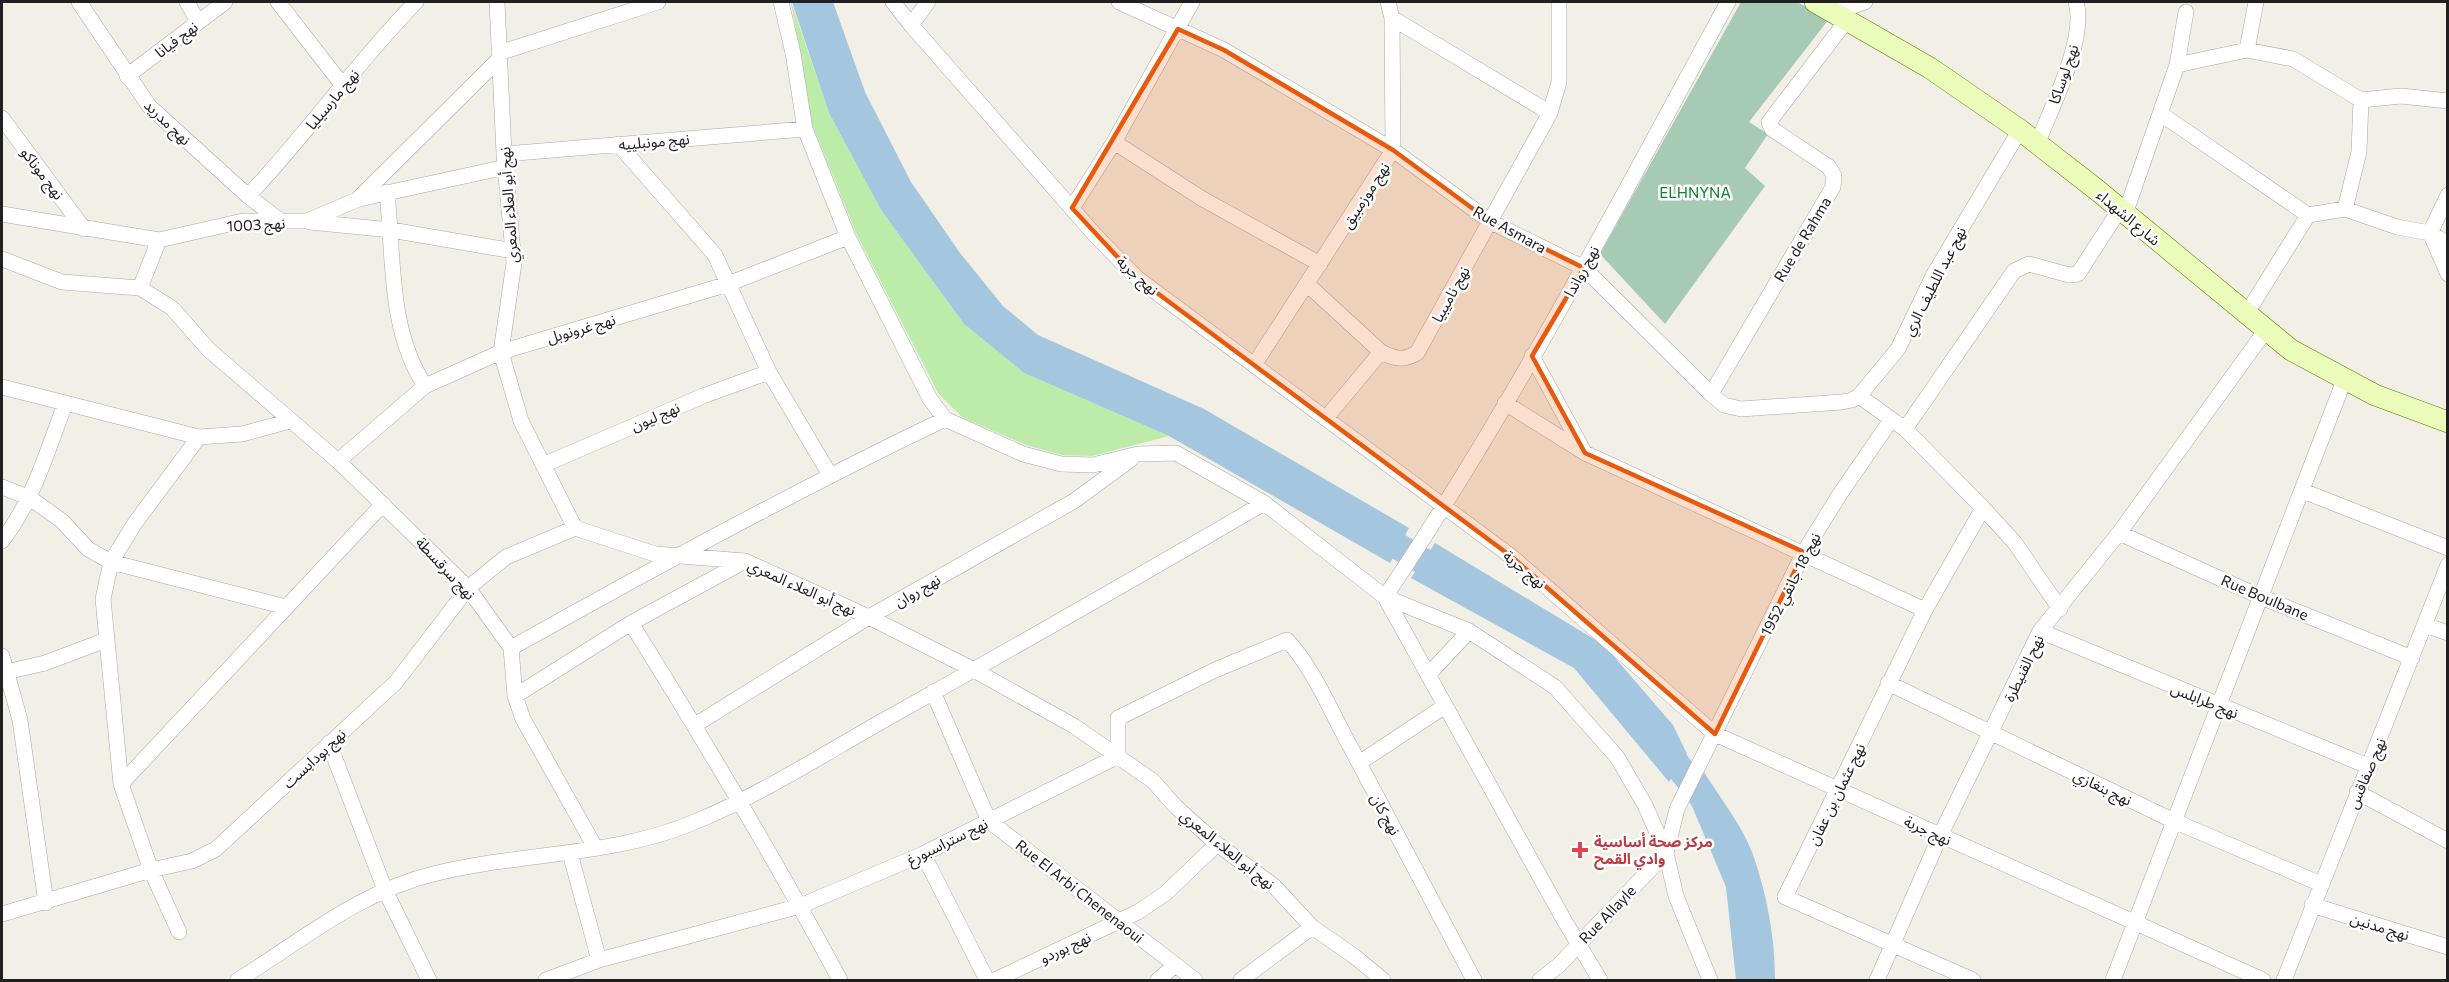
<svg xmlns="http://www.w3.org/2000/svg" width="2449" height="982" viewBox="0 0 2449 982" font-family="Commissioner,'Noto Sans Arabic',sans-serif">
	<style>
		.grass { fill: #bdecaa }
		.cemetery { fill: #a6cab3 }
		.water { fill: #a5c6df }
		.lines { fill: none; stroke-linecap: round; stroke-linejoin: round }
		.river { stroke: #a5c6df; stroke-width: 27 }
		.street-casing { stroke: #a7a7a7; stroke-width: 16 }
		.secondary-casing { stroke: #567c01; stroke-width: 22 }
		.street { stroke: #fff; stroke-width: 15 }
		.secondary { stroke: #ebfbb9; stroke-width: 21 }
		.marked { fill: #e8590c; fill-opacity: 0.2; stroke: #e8590c; stroke-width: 4.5; stroke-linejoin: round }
		.health-dot { fill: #e0444e; stroke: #fff; stroke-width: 2 }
		.labels { text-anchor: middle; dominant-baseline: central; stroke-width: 5; stroke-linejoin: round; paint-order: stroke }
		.street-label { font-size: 15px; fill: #202020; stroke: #fff }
		.park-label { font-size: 15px; fill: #08832b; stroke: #fff }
		.health-label { font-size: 15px; font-weight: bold; fill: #be3a42; stroke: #fff; text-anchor: start }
	</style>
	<rect width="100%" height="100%" fill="#f1efe6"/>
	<!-- grass -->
	<path class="grass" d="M791 2 829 113 881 210 964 324 1024 373 1169 436 1092 456 1062 455 1026 445 963 418 938 393 856 233 812 124Z"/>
	<!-- cemetery -->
	<path class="cemetery" d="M1741 2H1797L1829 19 1749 122 1768 134 1745 168 1765 186 1665 324 1600 254Z"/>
	<!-- water -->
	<path class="water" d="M792 2H833L865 92 911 182 960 253 1003 306 1038 335 1204 409 1409 528 1390 563 1169 436 1024 373 964 324 881 210 829 113Z
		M1435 543 1604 645 1673 725 1687 754 1669 782 1574 668 1411 578Z
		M1704 772C1720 798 1741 824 1752 852 1767 893 1775 938 1775 980H1736L1726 887 1689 799Z"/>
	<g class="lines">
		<!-- river -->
		<path class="river" d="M1367 528 1455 580
			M1657 739 1707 803"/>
		<defs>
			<path id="street" d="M79 2 149 106 248 196 282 222
				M187 2 198 22
				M278 2 344 87
				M497 2 504 154 514 263 501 352 521 421 575 528 655 554 745 561 869 617 974 670 1074 726 1153 781 1176 807 1217 844 1274 886 1312 927 1354 956 1383 980
				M781 2 793 53 805 129 848 237 930 399 945 419 1023 454 1061 464 1093 465 1138 454 1176 453 1264 503 1385 597 1469 631 1555 687 1617 757 1645 805 1666 853 1676 896 1710 980
				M893 2 911 25 1095 235 1137 278 1512 557 1715 734 2263 980
				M1119 2 1224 50 1393 150 1491 222 1584 268 1711 394 1724 405 1741 409 1842 402 1852 400 1859 396 1898 349 1934 274 2020 130
				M1832 13 1865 2
				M1392 18 1550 113
				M911 25 928 2
				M2247 50 2256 2
				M499 53 658 2
				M2177 65 2247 50 2293 59 2361 100 2401 96 2448 101
				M127 76 225 2
				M2161 114 2308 215 2345 209 2397 227 2430 233 2448 244
				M2 118 84 229
				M1114 142 1201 198 1320 264
				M618 144 715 255 769 372 830 475
				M2037 144C2051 109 2087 38 2076 2
				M504 154 805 129
				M387 192C394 258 388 329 425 386
				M2448 195 2430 233 2448 274
				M248 196C307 134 356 63 416 2
				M359 198 499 59
				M1072 208 1114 142 1192 2
				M2345 209 2359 152 2361 100
				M2 214 159 240 243 221H307L359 199 506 167
				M2125 214 2177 65 2186 12
				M310 222 391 230 513 251
				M2 259 62 282 140 288 172 308 209 350 338 461 468 588 511 648
				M1307 284 1381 352C1395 359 1403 361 1417 353L1550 113 1559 82V2
				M140 288 159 240
				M2247 313 2308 215
				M1532 356 1583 450
				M1254 365 1393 150 1392 18 1388 2
				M2 387 199 437 242 434 290 421
				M1711 394 1833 187 1834 176 1829 167 1772 129 1769 122 1847 20
				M1859 396 1905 429 1983 508 2015 543 2060 609
				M1505 403 1585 453 1925 610
				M1326 418 1381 352
				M1905 429 2014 271 2029 264 2069 275 2078 274 2120 209
				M338 461 425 386 501 352 728 284 848 237
				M543 465 703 396 769 372
				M2 487 30 498 62 521 88 549 111 562 286 607
				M2303 491 2448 548
				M2119 533 2261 597 2412 658
				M2 541C33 501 47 452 65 404
				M631 623C704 740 775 859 840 980
				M2425 625 2448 633
				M2040 631 2370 767
				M511 648C654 568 797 490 945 419
				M511 648 515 696
				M2 656 20 720 46 903
				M6 672 45 663 106 640
				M1428 675 1469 631
				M1888 683 2174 821 2321 884
				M933 692 989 821 1195 980
				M695 725 869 617 1074 501 1130 460
				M329 743 385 890 429 980
				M1359 763 1445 706
				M121 784 383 504
				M2357 792 2448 841
				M595 847 523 719 515 696 631 623 745 561
				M570 853 599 960
				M923 854 987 980
				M2312 905 2448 947
				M2 914 151 870 192 861 216 849 396 682 468 588 506 557 575 528
				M179 932 151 870 121 784 103 599 111 562 135 523 199 437
				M238 980C301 941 359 892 433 874 520 852 614 857 697 821 766 792 830 750 895 714 1018 645 1141 575 1264 503
				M546 980 599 960 800 906 923 854 1118 756V718L1215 670 1287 640C1314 669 1331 712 1350 746 1392 824 1433 902 1474 980
				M995 980 1138 912 1166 893 1217 844
				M1158 980 1175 965
				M1241 980 1312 927
				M1540 980 1559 965 1666 853 1677 809 1804 552 1840 494 1891 420
				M1600 980 1564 920 1385 597C1513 406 1619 202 1728 2
				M1877 980 1940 836 2040 631 2119 533 2266 330
				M1973 980 1785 897 1925 610 1983 508
				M2113 980 2345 378
				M2284 980 2448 565"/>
			<path id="secondary" d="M1815 2 1930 68 2020 130 2097 190 2291 350 2375 395 2448 422"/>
		</defs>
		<!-- street casing -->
		<use href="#street" class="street-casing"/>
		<!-- secondary casing -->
		<use href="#secondary" class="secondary-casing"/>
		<!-- street -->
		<use href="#street" class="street"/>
		<!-- secondary -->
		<use href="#secondary" class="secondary"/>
	</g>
	<!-- marked area -->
	<path class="marked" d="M1178 29 1224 50 1393 150 1491 222 1584 268 1532 356 1585 453 1804 552 1715 734 1512 557 1137 278 1072 208Z"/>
	<!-- markers -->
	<path class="health-dot" d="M1577 841h6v6h6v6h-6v6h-6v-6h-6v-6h6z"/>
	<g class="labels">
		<!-- street labels -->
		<g class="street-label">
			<text transform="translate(176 39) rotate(-37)">نهج فيانا</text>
			<text transform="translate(2063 74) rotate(-71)">نهج لوساكا</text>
			<text transform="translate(332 99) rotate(-50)">نهج مارسيليا</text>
			<text transform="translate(168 122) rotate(44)">نهج مدريد</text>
			<text transform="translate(654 141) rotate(-5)">نهج مونبلييه</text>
			<text transform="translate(43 173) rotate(53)">نهج موناكو</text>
			<text transform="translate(1365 195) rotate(-57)">نهج موزمبيق</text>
			<text transform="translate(508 205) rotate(-94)">نهج أبو العلاء المعري</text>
			<text transform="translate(2129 217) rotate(40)">شارع الشهداء</text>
			<text transform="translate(256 224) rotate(-3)">نهج 1003</text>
			<text transform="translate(1510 229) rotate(29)">Rue Asmara</text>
			<text transform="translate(1802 239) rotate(-59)">Rue de Rahma</text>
			<text transform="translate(1581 271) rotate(-61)">نهج رواندا</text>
			<text transform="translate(1138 275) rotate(42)">نهج جربة</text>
			<text transform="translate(1934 281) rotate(-63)">نهج عبد اللطيف الري</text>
			<text transform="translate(1450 294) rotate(-61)">نهج ناميبيا</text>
			<text transform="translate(581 328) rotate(-16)">نهج غرونوبل</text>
			<text transform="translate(655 416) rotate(-23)">نهج ليون</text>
			<text transform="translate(446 568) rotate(47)">نهج سرقسطة</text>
			<text transform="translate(1525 569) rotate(40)">نهج جربة</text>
			<text transform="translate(1790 584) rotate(-63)">نهج 18 جانفي 1952</text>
			<text transform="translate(802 587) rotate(24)">نهج أبو العلاء المعري</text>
			<text transform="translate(917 590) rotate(-30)">نهج روان</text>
			<text transform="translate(2265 597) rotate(23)">Rue Boulbane</text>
			<text transform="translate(2023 668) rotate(-64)">نهح القنيطرة</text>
			<text transform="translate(2205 700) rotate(22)">نهج طرابلس</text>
			<text transform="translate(314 758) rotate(-43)">نهج بودابست</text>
			<text transform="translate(2366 773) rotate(-67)">نهج صفاقس</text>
			<text transform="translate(2103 787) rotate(26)">نهج بنغازي</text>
			<text transform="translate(1836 794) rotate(-64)">نهج عثمان بن عفان</text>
			<text transform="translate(1386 814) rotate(61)">نهج كان</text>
			<text transform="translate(1928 830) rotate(25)">نهج جربة</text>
			<text transform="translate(947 841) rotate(-26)">نهج ستراسبورغ</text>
			<text transform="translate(1228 849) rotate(39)">نهج أبو العلاء المعري</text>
			<text transform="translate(1080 891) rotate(38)">Rue El Arbi Chenenaoui</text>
			<text transform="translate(1607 914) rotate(-46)">Rue Allayle</text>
			<text transform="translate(2380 926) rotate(17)">نهج مدنين</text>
			<text transform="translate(1065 947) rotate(-25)">نهج بوردو</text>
		</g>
		<!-- park labels -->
		<g class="park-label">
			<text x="1695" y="192">ELHNYNA</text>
		</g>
		<!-- health labels -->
		<g class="health-label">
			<text x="1594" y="841">مركز صحة أساسية<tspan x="1594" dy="17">وادي القمح</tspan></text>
		</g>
	</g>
	<!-- border -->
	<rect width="2449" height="982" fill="none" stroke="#202020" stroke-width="6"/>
</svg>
